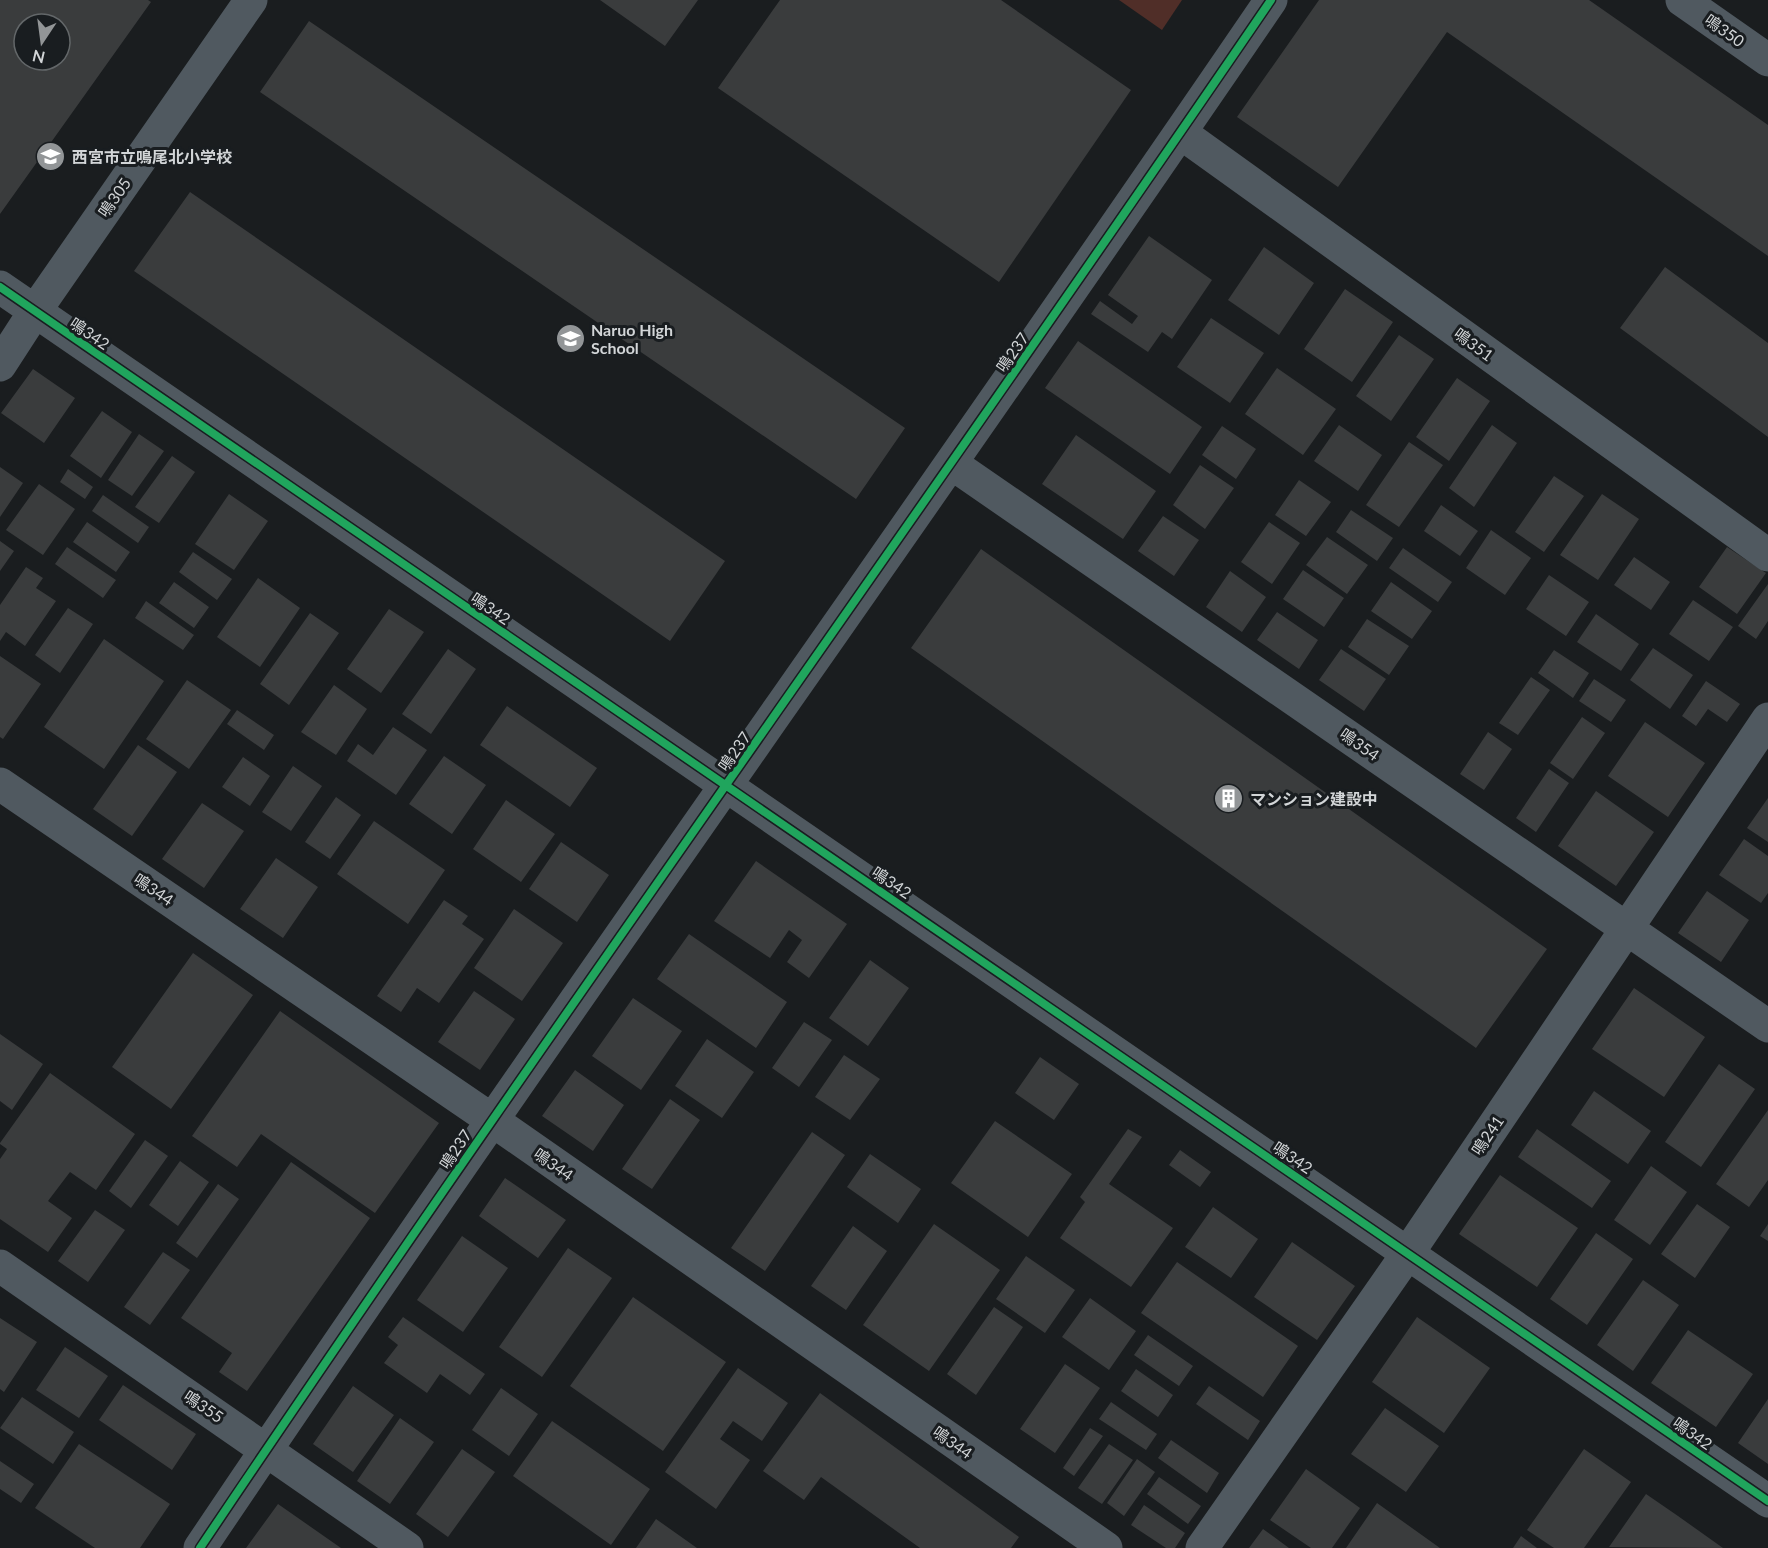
<svg xmlns="http://www.w3.org/2000/svg" width="1768" height="1548" viewBox="0 0 1768 1548" font-family="Lato,'Noto Sans JP',sans-serif">
	<style>
		.green { fill: #502e28 }
		.building { fill: #3a3c3d; fill-rule: evenodd }
		.lines { fill: none; stroke-linecap: round; stroke-linejoin: round }
		.minor { stroke: #505960; stroke-width: 33 }
		.cycleway-casing { stroke: #191d20; stroke-width: 11 }
		.cycleway { stroke: #20a55d; stroke-width: 8 }
		.labels { text-anchor: middle; dominant-baseline: central; stroke-width: 6; stroke-linejoin: round; paint-order: stroke }
		.street-label { font-size: 16px; fill: #d2d5d7; stroke: #191d20 }
		.poi-label { font-size: 16px; font-weight: bold; fill: #d2d5d7; stroke: #191d20; text-anchor: start }
	</style>
	<rect width="100%" height="100%" fill="#1a1d1f"/>
	<!-- green -->
	<path class="green" d="M1119 0H1182L1162 30Z"/>
	<!-- building -->
	<path class="building" d="M0 0H148L151 2 0 214ZM24 24H60V60H24Z
		M600 0H698L665 46Z
		M780 0H1001L1131 90 999 282 718 88Z
		M1319 0H1589L1768 125V256L1447 32 1338 187 1237 117Z
		M309 21 905 428 856 499 260 92Z
		M190 192 725 561 670 641 134 271Z
		M1149 236 1212 280 1172 339 1162 332 1148 352 1091 314 1100 301 1132 324 1138 316 1108 295Z
		M1264 247 1314 283 1279 335 1228 300Z
		M1665 267 1768 343V437L1620 328Z
		M1345 289 1393 322 1352 382 1304 349Z
		M1211 318 1264 353 1230 403 1177 367Z
		M1399 335 1434 359 1391 421 1356 396Z
		M1078 341 1202 427 1170 474 1045 388Z
		M1277 368 1336 409 1303 455 1245 414Z
		M33 369 75 398 44 443 1 413Z
		M1457 378 1490 401 1449 461 1416 437Z
		M102 411 132 432 101 478 70 456Z
		M1339 425 1382 455 1358 491 1314 461Z
		M1492 425 1517 443 1474 507 1449 488Z
		M1222 426 1256 449 1236 479 1202 455Z
		M139 434 164 451 132 496 108 480Z
		M1076 435 1156 491 1123 539 1042 484Z
		M1409 442 1443 465 1399 527 1366 505Z
		M172 456 195 472 159 523 135 507Z
		M1200 465 1234 488 1205 529 1173 505Z
		M0 467 23 483 0 517Z
		M68 469 93 487 85 499 60 482Z
		M1554 476 1584 496 1544 552 1515 532Z
		M1299 480 1331 502 1306 536 1275 515Z
		M39 484 75 509 43 555 6 530Z
		M229 494 268 521 234 570 195 544Z
		M1602 494 1639 519 1598 580 1560 555Z
		M103 495 149 527 138 543 92 511Z
		M1441 505 1478 531 1460 556 1424 531Z
		M1351 510 1393 538 1377 561 1336 532Z
		M1163 516 1199 540 1174 576 1138 551Z
		M87 522 130 552 116 572 73 542Z
		M1269 522 1300 543 1272 584 1241 562Z
		M1491 530 1531 558 1505 595 1466 568Z
		M1327 537 1368 565 1347 594 1306 565Z
		M0 541 14 551 0 571Z
		M67 547 116 580 103 598 55 564Z
		M1727 547 1766 573 1737 614 1699 587Z
		M1403 548 1452 582 1438 602 1389 568Z
		M981 549 1547 949 1476 1048 911 648Z
		M193 552 232 579 217 600 179 572Z
		M1634 557 1670 582 1651 610 1614 585Z
		M26 567 43 578 36 588 56 601 25 646 6 632 0 641V605Z
		M1303 570 1344 598 1324 627 1283 599Z
		M1230 571 1266 597 1242 632 1206 607Z
		M1549 575 1589 602 1566 636 1526 609Z
		M258 578 300 608 260 667 217 637Z
		M174 582 209 607 194 628 159 603Z
		M1391 582 1432 611 1412 639 1371 611Z
		M1768 584V621L1756 639 1738 626Z
		M1693 600 1733 627 1709 661 1669 634Z
		M146 601 194 635 183 650 135 618Z
		M68 608 93 624 60 673 35 655Z
		M389 609 424 632 381 693 347 669Z
		M1277 612 1318 640 1299 669 1257 640Z
		M310 613 339 633 289 705 260 684Z
		M1596 614 1639 644 1621 671 1577 642Z
		M1367 619 1409 646 1389 675 1348 647Z
		M104 639 164 681 104 769 44 727Z
		M1653 648 1693 675 1670 709 1630 680Z
		M448 649 476 669 431 734 402 714Z
		M1341 649 1386 679 1364 711 1319 680Z
		M1554 650 1589 673 1573 698 1538 673Z
		M0 656 41 684 3 739 0 737Z
		M1531 677 1550 690 1518 735 1499 723Z
		M1594 679 1626 700 1611 722 1579 701Z
		M187 680 231 710 189 769 146 739Z
		M1706 681 1740 704 1727 722 1708 709 1696 726 1682 716Z
		M334 685 367 709 336 755 301 732Z
		M507 706 597 768 570 807 480 745Z
		M237 710 274 735 264 750 227 724Z
		M1582 717 1605 733 1573 779 1550 763Z
		M1645 722 1705 763 1668 817 1608 776Z
		M393 727 427 750 396 795 347 761 358 744 373 755Z
		M1488 732 1512 749 1484 790 1460 774Z
		M138 745 177 772 132 836 93 809Z
		M444 756 486 785 452 834 409 804Z
		M243 757 270 776 250 806 222 787Z
		M293 766 322 786 291 831 262 812Z
		M1549 769 1569 783 1536 832 1516 818Z
		M1596 791 1654 832 1616 886 1558 846Z
		M336 797 361 815 330 859 305 842Z
		M1768 798V842L1747 828Z
		M506 800 555 834 521 882 473 849Z
		M202 803 244 831 204 888 162 859Z
		M374 821 445 870 408 924 337 874Z
		M1744 839 1768 856V893L1761 903 1719 875Z
		M561 842 609 875 577 922 529 889Z
		M276 858 318 887 283 938 240 909Z
		M756 861 847 924 809 978 787 962 802 940 789 930 770 958 714 921Z
		M1707 891 1749 920 1721 962 1678 933Z
		M444 900 468 916 462 924 484 939 439 1003 417 988 401 1012 377 996Z
		M514 909 563 943 522 1001 474 968Z
		M689 934 787 1002 756 1048 657 979Z
		M193 953 253 995 171 1109 112 1067Z
		M870 960 909 988 868 1046 829 1018Z
		M1634 988 1705 1037 1664 1097 1592 1049Z
		M474 991 515 1019 480 1070 438 1042Z
		M633 998 682 1031 641 1090 592 1056Z
		M280 1011 439 1123 375 1213 261 1134 237 1167 192 1136Z
		M804 1022 832 1040 799 1087 772 1068Z
		M0 1034 43 1064 12 1110 0 1101Z
		M707 1039 754 1072 722 1118 675 1086Z
		M844 1055 880 1079 850 1120 815 1097Z
		M1040 1057 1079 1084 1054 1120 1015 1093Z
		M1719 1064 1755 1089 1701 1167 1665 1142Z
		M575 1070 624 1105 593 1151 542 1116Z
		M50 1073 135 1134 96 1190 70 1172 48 1201 72 1218 48 1252 0 1219V1159L7 1149 0 1144V1143Z
		M1594 1091 1651 1131 1628 1164 1571 1125Z
		M670 1099 700 1120 652 1189 622 1169Z
		M1768 1110V1180L1749 1207 1716 1184Z
		M995 1121 1072 1174 1028 1237 951 1183Z
		M1128 1129 1142 1137 1109 1184 1173 1228 1131 1287 1060 1238 1085 1202 1080 1197Z
		M1537 1129 1611 1181 1592 1208 1518 1157Z
		M812 1132 845 1155 765 1271 731 1248Z
		M145 1140 168 1156 131 1208 109 1191Z
		M1180 1150 1211 1172 1200 1187 1169 1165Z
		M870 1154 921 1189 898 1223 847 1187Z
		M180 1161 209 1182 178 1226 149 1205Z
		M291 1162 370 1218 247 1391 219 1372 232 1353 181 1318Z
		M1651 1166 1687 1192 1650 1245 1614 1220Z
		M1500 1175 1578 1228 1537 1287 1459 1234Z
		M505 1178 566 1220 538 1258 479 1216Z
		M218 1184 239 1199 197 1258 176 1243Z
		M1697 1204 1730 1227 1695 1278 1661 1254Z
		M1213 1207 1258 1239 1231 1278 1185 1247Z
		M95 1210 125 1230 88 1282 58 1261Z
		M934 1224 1000 1270 929 1371 863 1325Z
		M1768 1224V1241L1760 1236Z
		M853 1226 887 1251 846 1310 811 1286Z
		M1596 1233 1633 1259 1587 1325 1550 1299Z
		M462 1236 508 1268 463 1332 417 1300Z
		M1292 1242 1355 1286 1317 1340 1254 1297Z
		M568 1248 612 1278 542 1377 499 1347Z
		M163 1252 190 1270 150 1325 124 1307Z
		M1026 1256 1075 1290 1045 1333 996 1299Z
		M1177 1262 1298 1346 1263 1397 1141 1313Z
		M1643 1280 1679 1305 1633 1371 1597 1345Z
		M633 1297 726 1362 663 1451 570 1386Z
		M1090 1298 1136 1331 1109 1370 1062 1337Z
		M994 1307 1023 1327 976 1395 947 1374Z
		M403 1317 485 1374 470 1395 440 1374 427 1393 384 1363 398 1345 388 1337Z
		M1417 1317 1490 1368 1444 1433 1372 1382Z
		M0 1318 37 1342 4 1392 0 1389Z
		M1688 1330 1753 1374 1716 1427 1651 1383Z
		M1148 1335 1193 1366 1179 1386 1134 1355Z
		M65 1347 108 1376 79 1418 36 1390Z
		M1065 1364 1100 1388 1055 1453 1020 1429Z
		M738 1368 788 1403 762 1441 733 1421 720 1439 750 1460 716 1509 665 1472Z
		M1136 1369 1173 1395 1158 1417 1121 1391Z
		M123 1385 196 1434 172 1470 99 1420Z
		M353 1386 394 1415 353 1472 313 1444Z
		M1209 1386 1260 1421 1248 1440 1196 1404Z
		M501 1388 538 1414 509 1456 472 1430Z
		M820 1393 1019 1537 1011 1548H920L821 1477 804 1500 763 1471Z
		M22 1397 74 1432 53 1464 0 1428Z
		M1768 1399V1464L1738 1443Z
		M1111 1402 1157 1434 1146 1450 1099 1419Z
		M1385 1408 1439 1446 1406 1492 1351 1454Z
		M400 1418 434 1442 390 1504 357 1481Z
		M552 1421 650 1489 611 1545 513 1476Z
		M1090 1428 1103 1436 1074 1476 1063 1468Z
		M1171 1440 1219 1473 1207 1493 1158 1458Z
		M79 1444 170 1504 140 1548H95L35 1508Z
		M1109 1444 1133 1460 1102 1504 1078 1488Z
		M462 1449 495 1472 448 1537 416 1514Z
		M1584 1449 1631 1482 1584 1548H1554L1527 1530Z
		M1137 1459 1155 1472 1124 1516 1107 1503Z
		M0 1461 34 1484 21 1503 0 1489Z
		M1306 1469 1360 1508 1332 1548H1311L1270 1520Z
		M1159 1477 1201 1506 1188 1524 1147 1494Z
		M1646 1494 1678 1516 1723 1548 1609 1547Z
		M1377 1503 1440 1548H1346Z
		M278 1504 341 1548H246Z
		M1144 1505 1185 1533 1175 1548H1166L1131 1525Z
		M656 1519 697 1548H636Z
		M1263 1529 1289 1548H1249Z
		M1521 1536 1537 1548H1513Z"/>
	<g class="lines">
		<!-- minor -->
		<path class="minor" d="M1682 0 1768 60
			M1181 133 1768 555
			M0 287 1768 1501
			M0 365 35 311 251 0
			M951 463 1768 1026
			M0 784 492 1120 1106 1548
			M0 1266 407 1548
			M200 1548C550 1027 918 518 1271 0
			M1202 1548 1408 1253 1768 719"/>
		<defs>
			<path id="cycleway" d="M0 287 1768 1501
				M200 1548C550 1027 918 518 1271 0"/>
		</defs>
		<!-- cycleway casing -->
		<use href="#cycleway" class="cycleway-casing"/>
		<!-- cycleway -->
		<use href="#cycleway" class="cycleway"/>
	</g>
	<!-- icons -->
	<defs>
		<symbol id="school-disc" viewBox="-11 -11 22 22"><circle r="9.5" fill="#929597" stroke="#191d20"/><path d="M0-5L7-2L0 1L-7-2ZM-4 1L0 2.5L4 1V4Q0 6-4 4Z" fill="#fff"/></symbol>
		<symbol id="building-disc" viewBox="-11 -11 22 22"><circle r="9.5" fill="#929597" stroke="#191d20"/><path d="M-4-6H4V6H1V3H-1V6H-4ZM-2.5-4.3h1.7v1.8h-1.7ZM.8-4.3h1.7v1.8H.8ZM-2.5-1h1.7V.8h-1.7ZM.8-1h1.7V.8H.8Z" fill="#fff"/></symbol>
	</defs>
	<g fill-rule="evenodd">
		<use href="#school-disc" x="34" y="140" width="33" height="33"/>
		<use href="#school-disc" x="554" y="322" width="33" height="33"/>
		<use href="#building-disc" x="1212" y="782" width="33" height="33"/>
	</g>
	<g class="labels">
		<!-- street labels -->
		<g class="street-label">
			<text transform="translate(1725 30) rotate(35)">鳴350</text>
			<text transform="translate(114 197) rotate(-55)">鳴305</text>
			<text transform="translate(90 333) rotate(34)">鳴342</text>
			<text transform="translate(1474 344) rotate(36)">鳴351</text>
			<text transform="translate(1012 352) rotate(-55)">鳴237</text>
			<text transform="translate(491 608) rotate(34)">鳴342</text>
			<text transform="translate(1360 744) rotate(35)">鳴354</text>
			<text transform="translate(734 751) rotate(-55)">鳴237</text>
			<text transform="translate(892 882) rotate(34)">鳴342</text>
			<text transform="translate(154 889) rotate(34)">鳴344</text>
			<text transform="translate(1487 1135) rotate(-56)">鳴241</text>
			<text transform="translate(455 1149) rotate(-56)">鳴237</text>
			<text transform="translate(1293 1157) rotate(34)">鳴342</text>
			<text transform="translate(554 1164) rotate(35)">鳴344</text>
			<text transform="translate(204 1406) rotate(34)">鳴355</text>
			<text transform="translate(1693 1433) rotate(35)">鳴342</text>
			<text transform="translate(953 1442) rotate(35)">鳴344</text>
		</g>
		<!-- poi labels -->
		<g class="poi-label">
			<text x="72" y="156">西宮市立鳴尾北小学校</text>
			<text x="591" y="329">Naruo High<tspan x="591" dy="18">School</tspan></text>
			<text x="1250" y="798">マンション建設中</text>
		</g>
	</g>
	<!-- north arrow -->
	<g transform="translate(42 42) rotate(193)"><circle r="28" fill="#191d20" stroke="#636769" stroke-width="1.5"/>
	<path d="M0-4.5L10 22L0 15L-10 22Z" fill="#929597"/>
	<text y="-9" font-size="16" font-weight="bold" text-anchor="middle" fill="#d2d5d7">N</text>
	</g>
</svg>
